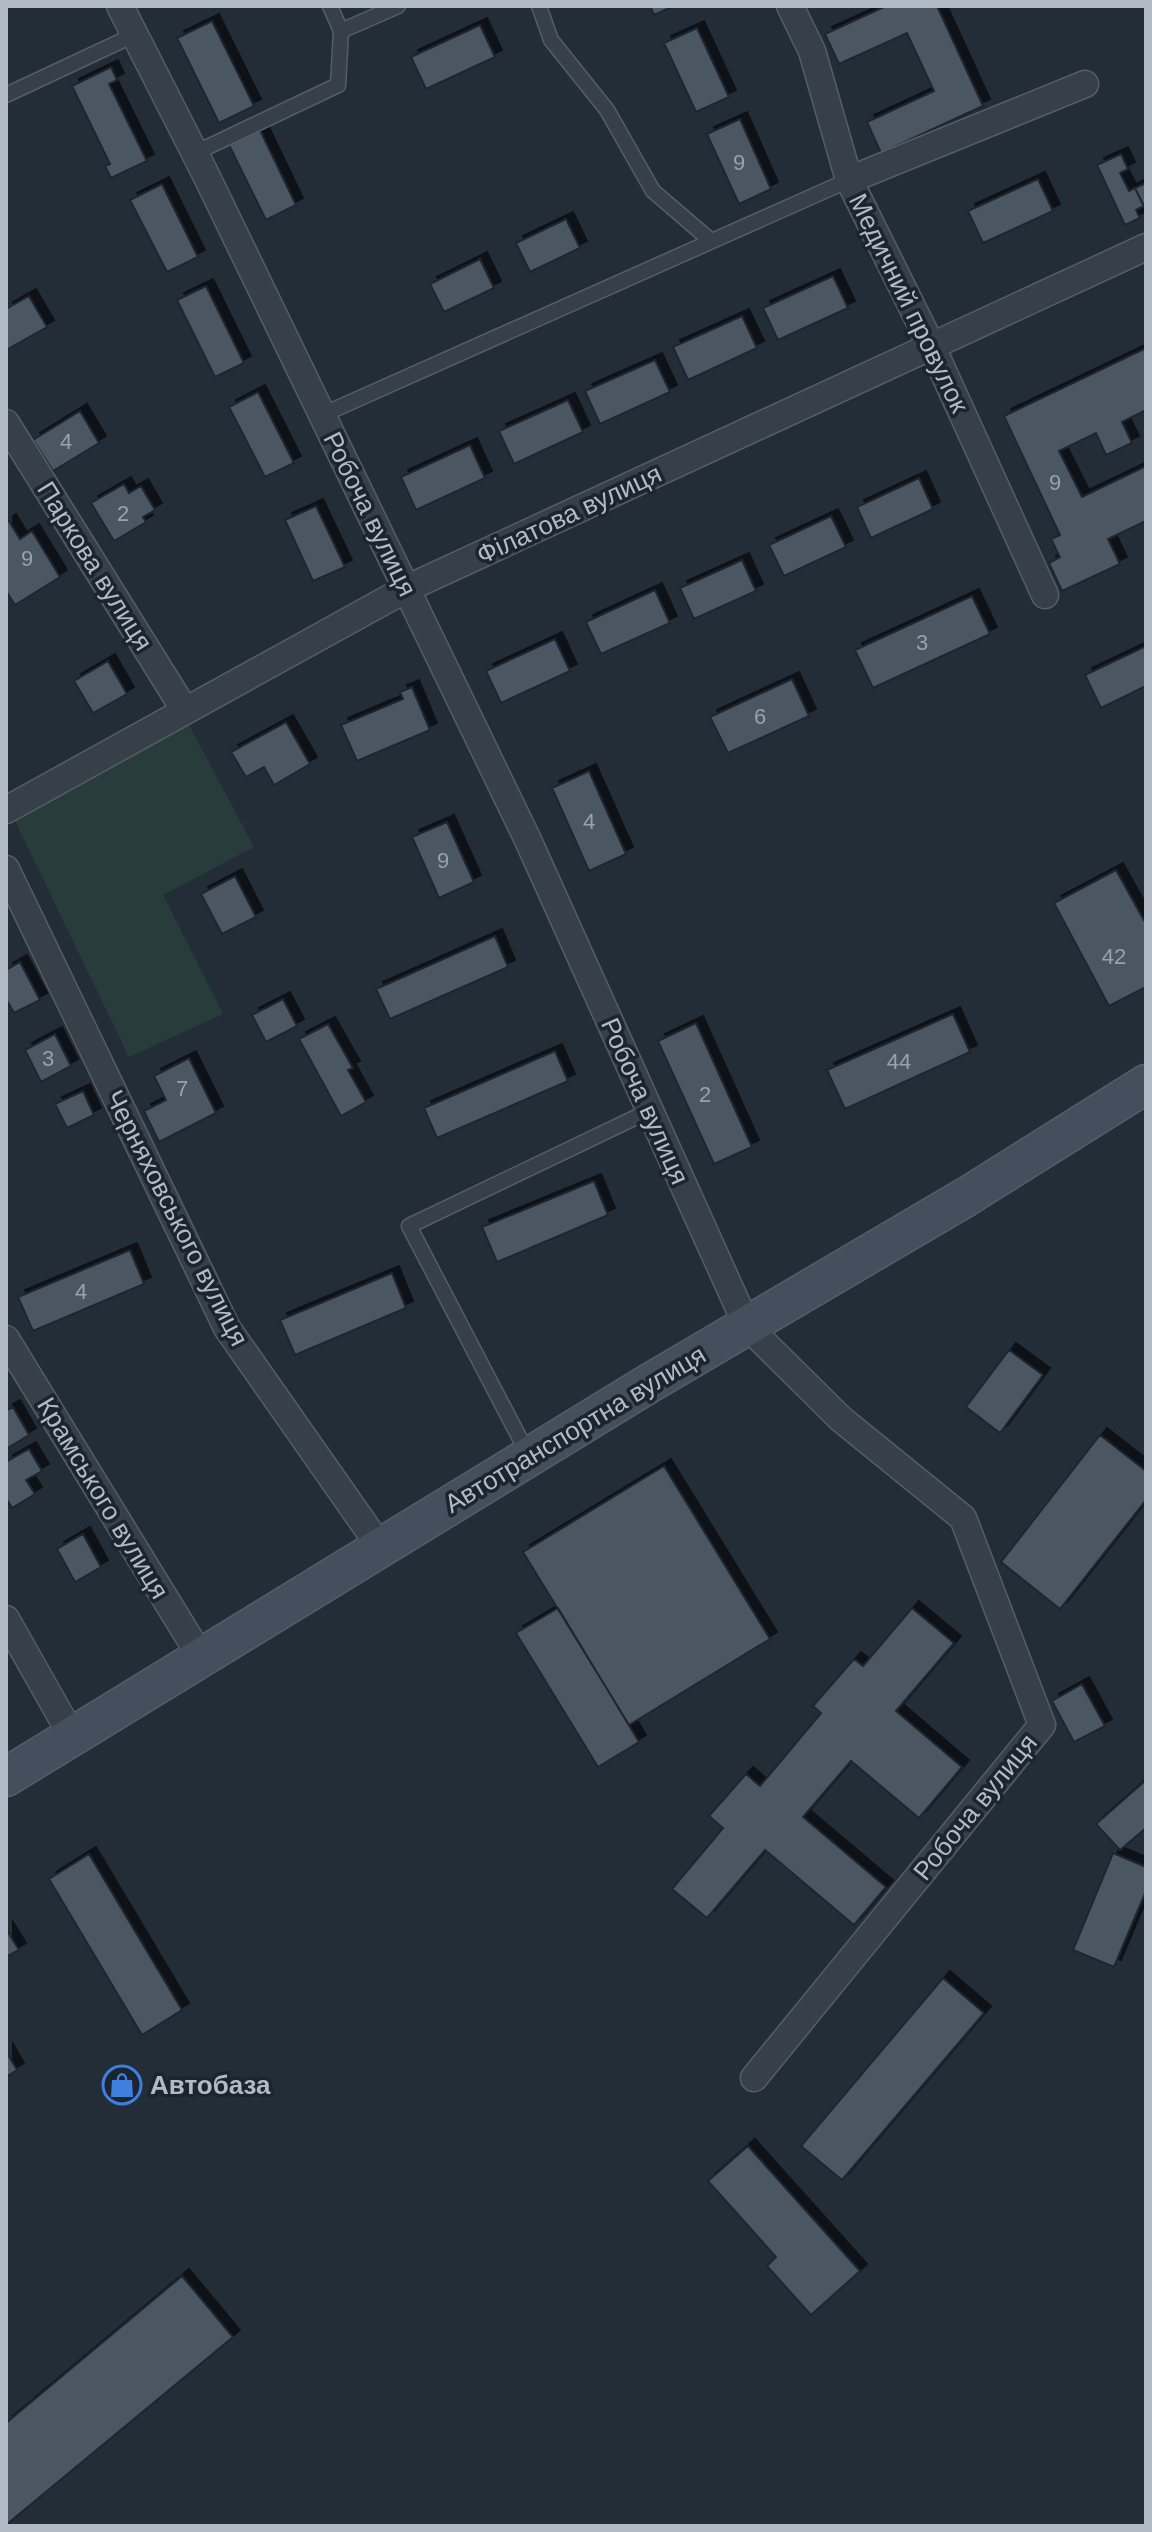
<svg xmlns="http://www.w3.org/2000/svg" width="1152" height="2532" viewBox="0 0 1152 2532" font-family="Arial,sans-serif">
	<style>
		.green { fill: #283c3c }
		.building { fill: #4c5764; stroke: #1e2630; stroke-width: 2; filter: url(#shadow) }
		.lines { fill: none; stroke-linecap: round; stroke-linejoin: round }
		.lane-casing { stroke: #555d67; stroke-width: 17 }
		.street-casing { stroke: #555d67; stroke-width: 29 }
		.secondary-casing { stroke: #555d67; stroke-width: 41 }
		.lane { stroke: #373f49; stroke-width: 14 }
		.street { stroke: #373f49; stroke-width: 26 }
		.secondary { stroke: #454e5c; stroke-width: 38 }
		.labels { text-anchor: middle; dominant-baseline: central; stroke-width: 7; stroke-linejoin: round; paint-order: stroke }
		.number-label { font-size: 22px; fill: #98a1ad }
		.street-label { font-size: 26px; fill: #b2bac5; stroke: #1c242e }
		.poi-label { font-size: 26px; font-weight: bold; fill: #b2bac5; stroke: #1c242e; text-anchor: start }
	</style>
	<defs>
		<filter id="shadow"><feDropShadow dx="7" dy="-7" stdDeviation="0" flood-color="#0009"/></filter>
	</defs>
	<rect width="100%" height="100%" fill="#232d38"/>
	<!-- green -->
	<path class="green" d="M189 725 254 847 163 895 223 1014 129 1057 15 821Z"/>
	<!-- building -->
	<path class="building" d="M650 6H674L654 15Z
		M886 6H937L983 106 881 153 867 122 934 91 907 33 839 64 825 34Z
		M212 21 254 106 219 123 177 38Z
		M480 25 495 57 426 89 411 57Z
		M697 28 729 97 696 112 664 43Z
		M111 67 117 80 109 84 147 161 111 178 105 166 110 164 72 86Z
		M740 119 771 189 739 204 707 134Z
		M260 130 296 205 266 220 229 145Z
		M1121 154 1128 169 1120 173 1129 191 1135 188 1144 206 1136 210 1140 218 1125 225 1097 165Z
		M1038 179 1053 211 983 243 968 211Z
		M1146 183V211L1135 188Z
		M162 184 198 257 167 272 130 200Z
		M566 219 580 248 530 272 516 243Z
		M480 259 494 288 444 312 430 284Z
		M833 276 848 308 778 340 763 308Z
		M206 286 244 363 215 377 177 300Z
		M29 296 47 327 6 350V309Z
		M742 316 757 348 688 380 673 347Z
		M1146 348V410L1122 422 1132 443 1106 455 1096 433 1059 451 1082 497 1146 466V521L1108 539 1120 564 1062 591 1049 563 1060 557 1051 539 1060 535 1004 416Z
		M655 360 670 392 600 424 585 391Z
		M258 392 294 463 265 477 229 407Z
		M568 400 583 432 514 464 499 431Z
		M80 411 99 443 53 471 33 440Z
		M470 445 485 478 416 510 401 477Z
		M919 478 933 509 871 538 857 507Z
		M124 484 129 493 141 486 155 510 143 517 146 522 114 541 91 503Z
		M316 506 345 567 313 581 285 520Z
		M831 516 846 547 784 576 769 545Z
		M9 521 20 539 32 531 60 577 15 605 6 591V523Z
		M742 560 756 591 694 619 680 588Z
		M655 590 670 623 601 654 586 622Z
		M972 596 990 634 873 688 855 650Z
		M555 639 570 671 501 703 486 671Z
		M1146 646V686L1101 708 1085 675Z
		M108 661 127 694 93 713 74 681Z
		M792 679 809 716 728 753 710 717Z
		M412 687 430 730 357 761 341 725 403 699 400 692Z
		M286 722 310 764 274 785 264 767 246 777 231 752Z
		M589 771 626 854 589 871 552 788Z
		M447 822 474 882 439 898 412 837Z
		M1116 870 1146 924V987L1109 1006 1054 903Z
		M235 876 256 917 222 934 201 894Z
		M495 936 508 967 390 1019 376 989Z
		M20 962 40 1000 14 1013 6 999V970Z
		M283 999 297 1026 266 1042 252 1015Z
		M953 1014 970 1052 845 1109 827 1070Z
		M696 1023 752 1147 714 1164 658 1041Z
		M328 1024 353 1068 348 1070 366 1102 341 1116 299 1039Z
		M55 1034 71 1066 41 1082 25 1050Z
		M555 1051 568 1081 437 1138 424 1108Z
		M189 1058 216 1113 159 1142 144 1111 166 1100 154 1076Z
		M83 1091 94 1115 67 1128 55 1104Z
		M594 1181 608 1215 497 1262 482 1227Z
		M130 1250 144 1284 33 1331 18 1297Z
		M392 1273 406 1308 295 1355 280 1320Z
		M1009 1350 1043 1375 1000 1433 966 1407Z
		M13 1407 29 1435 6 1449V1411Z
		M1100 1435 1146 1471V1500L1060 1609 1001 1562Z
		M29 1449 42 1471 26 1480 35 1494 12 1508 6 1498V1462Z
		M664 1466 770 1639 629 1725 523 1552Z
		M83 1534 101 1567 75 1582 57 1549Z
		M558 1608 639 1742 598 1767 516 1633Z
		M912 1608 954 1643 896 1711 962 1767 919 1818 851 1761 803 1817 886 1887 854 1925 765 1850 707 1918 672 1889 723 1828 709 1816 746 1774 760 1786 821 1713 813 1706 854 1659 863 1666Z
		M1082 1684 1105 1726 1074 1742 1052 1701Z
		M1146 1780V1828L1120 1850 1096 1824Z
		M1113 1853 1146 1867V1891L1114 1967 1073 1950Z
		M89 1854 182 2010 142 2035 49 1879Z
		M6 1929 19 1950 6 1957Z
		M943 1978 984 2013 842 2180 801 2146Z
		M6 2051 17 2070 6 2077Z
		M748 2146 860 2271 811 2315 767 2266 776 2257 708 2181Z
		M182 2276 233 2337 6 2525V2423Z"/>
	<g class="lines">
		<defs>
			<path id="lane" d="M539 6 551 40 607 110 653 191 710 240
				M341 31 398 6
				M6 95 134 35
				M193 154 338 85 341 31 330 6
				M322 415 849 180
				M528 1454 409 1226 649 1111"/>
			<path id="street" d="M120 6 206 175 527 838 747 1326 841 1419 963 1518 1042 1725 754 2078
				M790 6 812 51 849 180 932 347 1045 595
				M849 180 1085 84
				M6 423 184 709
				M6 810 406 589 1146 247
				M6 869 227 1328 381 1548
				M6 1339 201 1657
				M6 1619 72 1736"/>
			<path id="secondary" d="M6 1777 648 1384 966 1197 1146 1084"/>
		</defs>
		<!-- lane casing -->
		<use href="#lane" class="lane-casing"/>
		<!-- street casing -->
		<use href="#street" class="street-casing"/>
		<!-- secondary casing -->
		<use href="#secondary" class="secondary-casing"/>
		<!-- lane -->
		<use href="#lane" class="lane"/>
		<!-- street -->
		<use href="#street" class="street"/>
		<!-- secondary -->
		<use href="#secondary" class="secondary"/>
	</g>
	<!-- icons -->
	<defs>
		<symbol id="shop-ring" viewBox="-11 -11 22 22"><circle r="9.5" fill="#1c242e" stroke="#3f7fe0" stroke-width="1.5"/><path d="M-5-2.5h2.3a2.7 3.5 0 0 1 5.4 0H5L5.5 6h-11ZM-1.5-2.5h3a1.5 2.3 0 0 0-3 0Z" fill="#3f7fe0"/></symbol>
	</defs>
	<g fill-rule="evenodd">
		<use href="#shop-ring" x="100" y="2063" width="44" height="44"/>
	</g>
	<g class="labels">
		<!-- number labels -->
		<g class="number-label">
			<text x="739" y="162">9</text>
			<text x="66" y="441">4</text>
			<text x="1055" y="482">9</text>
			<text x="123" y="513">2</text>
			<text x="27" y="558">9</text>
			<text x="922" y="642">3</text>
			<text x="760" y="716">6</text>
			<text x="589" y="821">4</text>
			<text x="443" y="860">9</text>
			<text x="1114" y="956">42</text>
			<text x="48" y="1058">3</text>
			<text x="899" y="1061">44</text>
			<text x="182" y="1088">7</text>
			<text x="705" y="1094">2</text>
			<text x="81" y="1291">4</text>
		</g>
		<!-- street labels -->
		<g class="street-label">
			<text transform="translate(909 303) rotate(64)">Медичний провулок</text>
			<text transform="translate(370 514) rotate(64)">Робоча вулиця</text>
			<text transform="translate(569 514) rotate(-25)">Філатова вулиця</text>
			<text transform="translate(95 566) rotate(58)">Паркова вулиця</text>
			<text transform="translate(645 1101) rotate(66)">Робоча вулиця</text>
			<text transform="translate(177 1218) rotate(63)">Черняховського вулиця</text>
			<text transform="translate(575 1429) rotate(-31)">Автотранспортна вулиця</text>
			<text transform="translate(103 1498) rotate(59)">Крамського вулиця</text>
			<text transform="translate(975 1807) rotate(-51)">Робоча вулиця</text>
		</g>
		<!-- poi labels -->
		<g class="poi-label">
			<text x="150" y="2085">Автобаза</text>
		</g>
	</g>
	<!-- border -->
	<rect width="1152" height="2532" fill="none" stroke="#b2bac5" stroke-width="16"/>
</svg>
